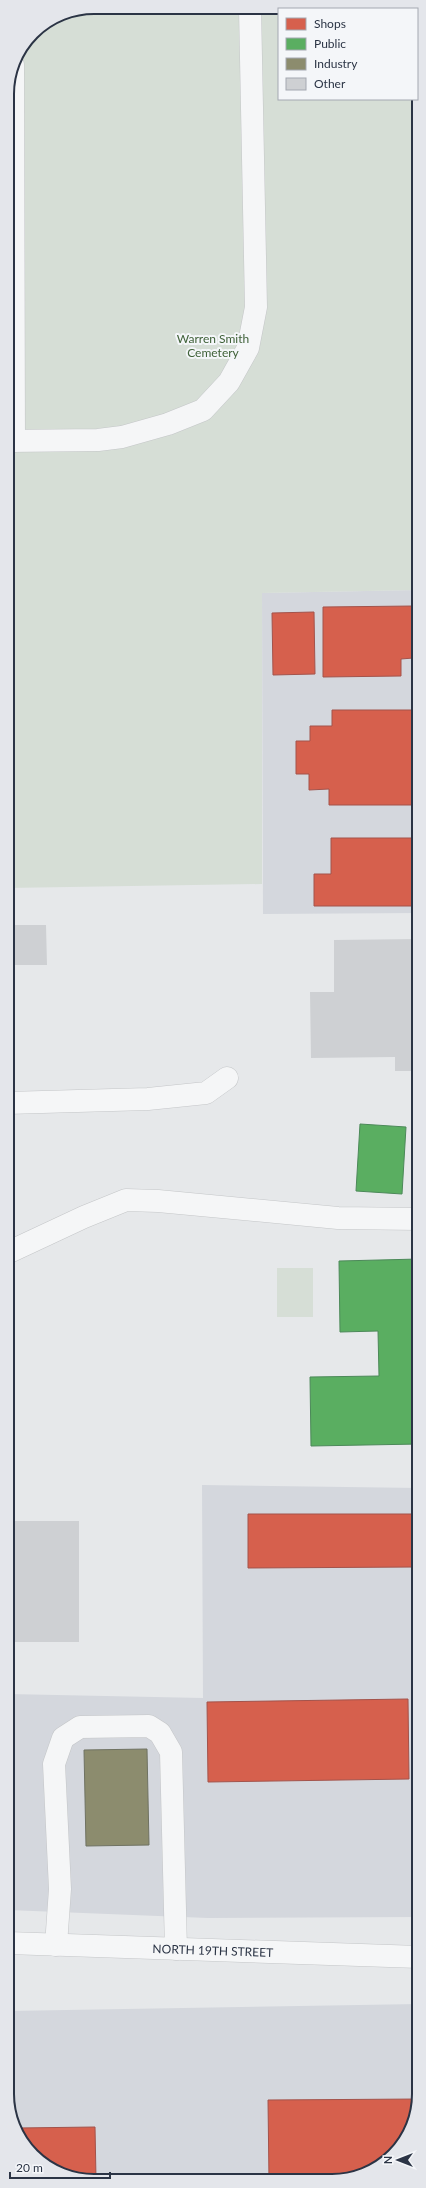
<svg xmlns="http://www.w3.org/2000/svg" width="426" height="2188" viewBox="0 0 426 2188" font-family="Lato,sans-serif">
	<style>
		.built { fill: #d4d7dd }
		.green { fill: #d6ded6 }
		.shops { fill: #d6604d; stroke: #a3534b }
		.public { fill: #5aae61; stroke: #4c8959 }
		.industry { fill: #8c8c6e; stroke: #6f7262 }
		.building { fill: #ced0d3 }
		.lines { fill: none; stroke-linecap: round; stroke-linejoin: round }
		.minor-casing { stroke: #c4c6c8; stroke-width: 23 }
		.minor { stroke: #f5f6f7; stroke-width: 22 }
		.labels { text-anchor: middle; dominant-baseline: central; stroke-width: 4; stroke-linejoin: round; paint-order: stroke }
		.park-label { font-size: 12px; fill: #3f6138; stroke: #f4f6f9 }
		.street-label { font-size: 12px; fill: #2b3445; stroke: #f4f6f9 }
		.rim { fill: none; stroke: #2b3445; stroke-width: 2 }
	</style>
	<rect width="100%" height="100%" fill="#e6e8ea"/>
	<!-- built -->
	<path class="built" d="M418 590 419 913 263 914 262 593Z
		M202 1485 419 1488V1917L208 1918 8 1910V1694L203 1698Z
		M419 2004V2100L397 2152 371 2172 343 2180 76 2179 29 2152 8 2105V2011Z"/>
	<!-- green -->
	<path class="green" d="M94 7 350 9H279V99H417V80L418 83V590L262 593V884L7 888V88L14 60 33 32 61 14Z
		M277 1268H313V1317H277Z"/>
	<!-- shops -->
	<path class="shops" d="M413 606V658L401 659V676L323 677V607Z
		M314 612 315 674 273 675 272 613Z
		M332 710H418V805H329V789L309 790V774H296V741H310V726H332Z
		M331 838H412V906H314V874H331Z
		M248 1514H419V1590H416L415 1567 248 1568Z
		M408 1699 409 1779 208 1782 207 1702Z
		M419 2099 397 2152 371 2172 343 2180H269L268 2100Z
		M95 2127 96 2179H76L29 2152 18 2128Z"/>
	<!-- public -->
	<path class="public" d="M360 1124 406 1127 402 1194 356 1191Z
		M419 1259V1444L311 1446 310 1377 379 1376 378 1331 340 1332 339 1261Z"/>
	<!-- industry -->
	<path class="industry" d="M147 1749 149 1845 86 1846 84 1750Z"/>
	<!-- building -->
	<path class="building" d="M7 925H46L47 965H9L10 982H7Z
		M419 939V1071H395V1057L311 1058 310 992H334V940Z
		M8 1521H79V1642H8Z"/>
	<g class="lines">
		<defs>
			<g id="minor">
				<path d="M13 65 14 441"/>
				<path d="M7 441 98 440 122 437 168 424 203 410 229 382 248 348 256 307 250 8"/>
				<path d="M7 1103 148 1099 206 1093 227 1078"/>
				<path d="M7 1253 84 1217 126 1200 158 1201 338 1218 419 1219"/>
				<path id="s1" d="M8 1943 419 1957"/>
				<path d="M56 1945 60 1889 54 1764 63 1738 80 1727 149 1726 160 1733 171 1752 176 1949"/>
			</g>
		</defs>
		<!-- minor casing -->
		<use href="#minor" class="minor-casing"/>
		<!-- minor -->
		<use href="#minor" class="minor"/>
	</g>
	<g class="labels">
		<!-- park labels -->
		<g class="park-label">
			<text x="213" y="338">Warren Smith<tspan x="213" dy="14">Cemetery</tspan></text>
		</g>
		<!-- street labels -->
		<g class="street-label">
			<text stroke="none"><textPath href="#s1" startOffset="205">NORTH 19TH STREET</textPath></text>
		</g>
	</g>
	<!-- crop -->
	<path d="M0 0H426V2188H0ZM94 14H332A80 80 0 0 1 412 94V2094A80 80 0 0 1 332 2174H94A80 80 0 0 1 14 2094V94A80 80 0 0 1 94 14Z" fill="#e4e6eb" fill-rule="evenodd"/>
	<path class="rim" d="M94 14H332A80 80 0 0 1 412 94V2094A80 80 0 0 1 332 2174H94A80 80 0 0 1 14 2094V94A80 80 0 0 1 94 14Z"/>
	<!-- legend -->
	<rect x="278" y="8" width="140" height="92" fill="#f4f6f9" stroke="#a4a8b1"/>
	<rect x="286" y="18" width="20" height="12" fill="#d6604d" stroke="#a4a8b1"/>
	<text x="314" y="28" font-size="12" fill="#2b3445">Shops</text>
	<rect x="286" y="38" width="20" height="12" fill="#5aae61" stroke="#a4a8b1"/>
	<text x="314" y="48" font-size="12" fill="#2b3445">Public</text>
	<rect x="286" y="58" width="20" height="12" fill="#8c8c6e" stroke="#a4a8b1"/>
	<text x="314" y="68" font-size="12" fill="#2b3445">Industry</text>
	<rect x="286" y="78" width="20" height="12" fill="#ced0d3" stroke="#a4a8b1"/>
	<text x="314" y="88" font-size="12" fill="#2b3445">Other</text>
	<!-- north arrow -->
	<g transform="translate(398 2160) rotate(270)" stroke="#f4f6f9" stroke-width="3" paint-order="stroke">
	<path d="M0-3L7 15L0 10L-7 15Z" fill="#2b3445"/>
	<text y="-6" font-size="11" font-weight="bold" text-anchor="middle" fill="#2b3445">N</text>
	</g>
	<!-- scale -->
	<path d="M10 2172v6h100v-6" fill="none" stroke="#2b3445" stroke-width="2"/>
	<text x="16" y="2172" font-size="12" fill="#2b3445" stroke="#f4f6f9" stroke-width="3" paint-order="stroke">20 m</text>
</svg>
